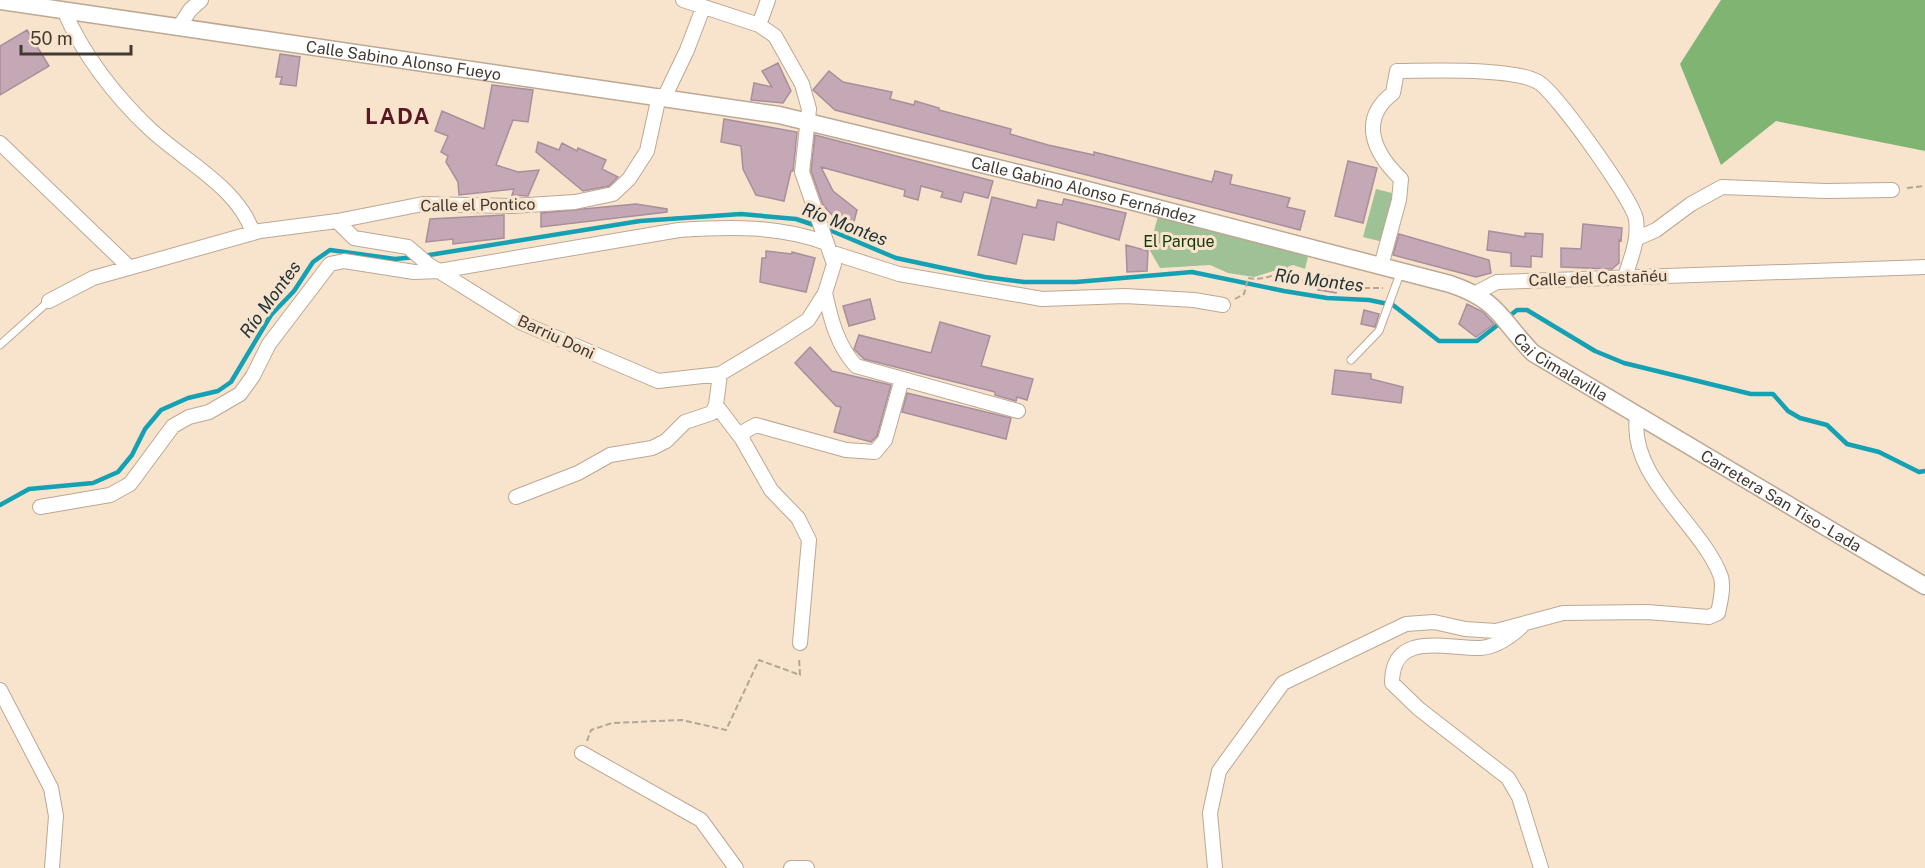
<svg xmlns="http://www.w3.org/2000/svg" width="1925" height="868" viewBox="0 0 1925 868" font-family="'Public Sans',sans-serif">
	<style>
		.green { fill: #9ec295 }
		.forest { fill: #7fb472 }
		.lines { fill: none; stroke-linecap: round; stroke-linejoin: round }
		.stream { stroke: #14a1b3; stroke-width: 4.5 }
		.building { fill: #c4a8b5; stroke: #a98e9b; stroke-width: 1.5 }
		.service-casing { stroke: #bca893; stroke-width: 9 }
		.minor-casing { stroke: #bca893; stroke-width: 16 }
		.tertiary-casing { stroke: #bca893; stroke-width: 19 }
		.path { stroke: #b5a594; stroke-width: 2; stroke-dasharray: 6 3; stroke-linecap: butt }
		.service { stroke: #fff; stroke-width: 7 }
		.minor { stroke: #fff; stroke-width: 14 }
		.tertiary { stroke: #fff; stroke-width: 16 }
		.labels { text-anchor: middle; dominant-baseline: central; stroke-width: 6; stroke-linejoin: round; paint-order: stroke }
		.street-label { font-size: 16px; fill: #423a31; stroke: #f8e3cd }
		.park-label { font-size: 16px; fill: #133709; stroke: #f8e3cd }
		.water-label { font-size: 18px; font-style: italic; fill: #1e3337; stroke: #f8e3cd }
		.district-label { font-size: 22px; font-weight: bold; letter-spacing: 1.5px; fill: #5b1625; stroke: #f8e3cd }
	</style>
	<rect width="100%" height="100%" fill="#f8e3cd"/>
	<!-- green -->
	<path class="green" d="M1376 189 1396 194 1383 242 1363 237Z
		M1160 209 1310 248 1305 269 1293 265 1254 277 1228 273 1210 265 1160 268 1149 249Z"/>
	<!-- forest -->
	<path class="forest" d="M1721 0H1925V151L1776 121 1721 165 1680 64Z"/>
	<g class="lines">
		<!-- stream -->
		<path class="stream" d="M423 256 640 221 741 214 796 219 832 231 896 258 985 277 1024 282H1076L1192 272 1284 291 1327 298 1369 300 1393 305 1439 341H1477L1517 310H1527L1595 351 1624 363 1751 394H1773L1788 411 1800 418 1827 425 1847 444 1879 452 1919 472 1925 471
			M0 505 29 489 93 483 118 472 132 455 145 429 161 410 188 398 218 391 231 382 271 315 294 291 313 262 330 250 395 259 415 257"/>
	</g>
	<!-- building -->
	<path class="building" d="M27 30 49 66 0 95V46Z
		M280 54 300 57 296 86 280 84 282 77H276Z
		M778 63 791 91 783 103 751 100 754 83 772 87 762 71Z
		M829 71 843 82 892 92 890 99 914 105 915 101 939 108V110L1011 129 1010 134 1048 145 1094 155V152L1212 182 1215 171 1232 175 1230 184 1290 198 1287 207 1305 211 1300 230 835 110 813 90Z
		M492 85 533 90 528 122 513 120 496 165 518 172 539 170 528 196 512 195 514 189 459 195 458 182 446 162 448 156 441 152 448 136 435 131 442 111 484 129Z
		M724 119 797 132 793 171H791L784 201 756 195 743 169 741 146 721 142Z
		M815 135 993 181 988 198 964 192 961 202 941 197 943 192 921 186 918 200 904 196 905 190 821 167 833 191 857 210 851 233 830 223 833 216 823 205 811 171Z
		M538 142 559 150 562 143 577 151 578 148 606 160 602 169 618 177 609 186 583 191 536 152Z
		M1348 161 1377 168 1363 223 1335 216Z
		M992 197 1036 208 1038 200 1062 205 1064 199 1126 213 1119 240 1057 222 1054 240 1023 234 1016 264 978 255Z
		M636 204 667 209V212L541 227V213Z
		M504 215V238L453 244V239L426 242 430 219Z
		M1583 224 1622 228 1621 241 1619 240V263L1612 269 1561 267V248L1581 249Z
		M1489 231 1525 237V233L1543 234 1542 257 1531 256V267L1511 266V253L1487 250Z
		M1399 234 1489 260 1491 273 1476 277 1393 255Z
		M1126 245 1148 251 1147 271 1127 272Z
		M766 251 792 254V252L815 258 806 292 760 282 762 258H766Z
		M1321 275 1338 278 1336 293 1318 290Z
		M870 299 875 319 849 326 843 306Z
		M1467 304 1483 312 1494 324 1476 337 1459 324Z
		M1364 310 1379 314 1375 327 1361 324Z
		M940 322 990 336 981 366 1033 379 1027 400 1017 397 1016 401 995 395V392L864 359 854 349 859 335 931 353Z
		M810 347 832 371 891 385 877 436 871 442 834 432 841 407 836 406 795 363Z
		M1335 370 1371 374V379L1403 387 1401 403 1332 394Z
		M907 393 1011 418 1006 439 902 412Z"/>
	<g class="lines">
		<defs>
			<path id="service" d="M0 345 49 301
				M1351 360 1379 331 1401 271"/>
			<path id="minor" d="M64 10C82 54 116 97 150 129 184 161 238 187 253 233
				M759 25 768 0
				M179 27 190 10 201 0
				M665 96 687 50 703 8
				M0 143 129 267
				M337 221 354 238 408 247 429 265 522 323 658 381 720 374 780 338 808 320 825 293 834 264 802 172 809 109 802 84 775 36 759 25 683 0
				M1638 238 1656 230 1691 204 1722 187 1826 191 1892 190
				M830 252 899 274 1042 299 1125 296 1194 300 1223 305
				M1381 266 1399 200 1401 179C1374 153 1358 120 1393 93L1397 71C1428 71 1512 67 1538 82 1555 91 1632 199 1636 219 1639 240 1631 257 1625 277
				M825 293C831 320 837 345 856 366L1018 411
				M1476 293 1497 282 1925 267
				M49 301 93 278 260 231 337 221 423 204 513 206 575 202 613 194 629 179 647 151 659 96
				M716 405 742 439 771 490 798 518 809 540 800 643
				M742 439 745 431 756 425 846 450 875 452 885 440 902 379
				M516 497 578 473 610 455 652 448 666 441 685 422 712 413 716 405 720 374
				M40 507 110 495 130 484 173 426 189 417 209 412 240 394 253 376 269 344 330 264 344 261 414 272 439 271 679 230C728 227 779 225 826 243
				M1521 627C1509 638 1496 647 1480 648 1447 649 1392 630 1392 683L1419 709 1508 778 1519 797 1541 868
				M0 690 51 788 56 816 52 868
				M582 753 701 820 736 868
				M791 868H807
				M1215 868 1210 813 1219 771 1283 683 1406 624 1434 622 1465 629 1496 631 1563 613 1647 612 1709 617 1718 613C1720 603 1724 588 1721 577 1703 526 1628 477 1637 417"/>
			<g id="tertiary">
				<path id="s1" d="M0 1 779 115 1076 187 1450 284C1500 301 1499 318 1533 353L1925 586"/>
			</g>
		</defs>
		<!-- service casing -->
		<use href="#service" class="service-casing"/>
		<!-- minor casing -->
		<use href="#minor" class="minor-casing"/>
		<!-- tertiary casing -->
		<use href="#tertiary" class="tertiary-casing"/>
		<!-- path -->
		<path class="path" d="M1907 188 1925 186
			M1337 288H1383
			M1235 299 1244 294 1248 278C1260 281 1280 275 1288 266L1305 282 1319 285
			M587 741 591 730 612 723 682 720 726 730 759 660 800 675 799 658"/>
		<!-- service -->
		<use href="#service" class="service"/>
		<!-- minor -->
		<use href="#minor" class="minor"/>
		<!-- tertiary -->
		<use href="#tertiary" class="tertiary"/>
	</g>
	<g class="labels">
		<!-- street labels -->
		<g class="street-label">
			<text stroke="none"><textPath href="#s1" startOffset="408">Calle Sabino Alonso Fueyo</textPath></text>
			<text stroke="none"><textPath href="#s1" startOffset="1101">Calle Gabino Alonso Fernández</textPath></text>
			<text transform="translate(478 205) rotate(-1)">Calle el Pontico</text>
			<text transform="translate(1598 278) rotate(-2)">Calle del Castañéu</text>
			<text transform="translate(556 337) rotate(25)">Barriu Doni</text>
			<text stroke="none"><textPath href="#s1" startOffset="1620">Cai Cimalavilla</textPath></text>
			<text stroke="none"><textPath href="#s1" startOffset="1878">Carretera San Tiso - Lada</textPath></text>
		</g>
		<!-- park labels -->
		<g class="park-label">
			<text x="1179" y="241">El Parque</text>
		</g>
		<!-- water labels -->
		<g class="water-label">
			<text transform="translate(845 224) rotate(21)">Río Montes</text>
			<text transform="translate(1319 280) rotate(7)">Río Montes</text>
			<text transform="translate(270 299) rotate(-54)">Río Montes</text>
		</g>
		<!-- district labels -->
		<g class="district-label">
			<text x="398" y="116">LADA</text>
		</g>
	</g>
	<!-- scale -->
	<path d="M21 45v9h110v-9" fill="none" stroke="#423a31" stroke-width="3"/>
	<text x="30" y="45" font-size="18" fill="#423a31" stroke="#f8e3cd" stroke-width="4.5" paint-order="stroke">50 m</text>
</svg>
